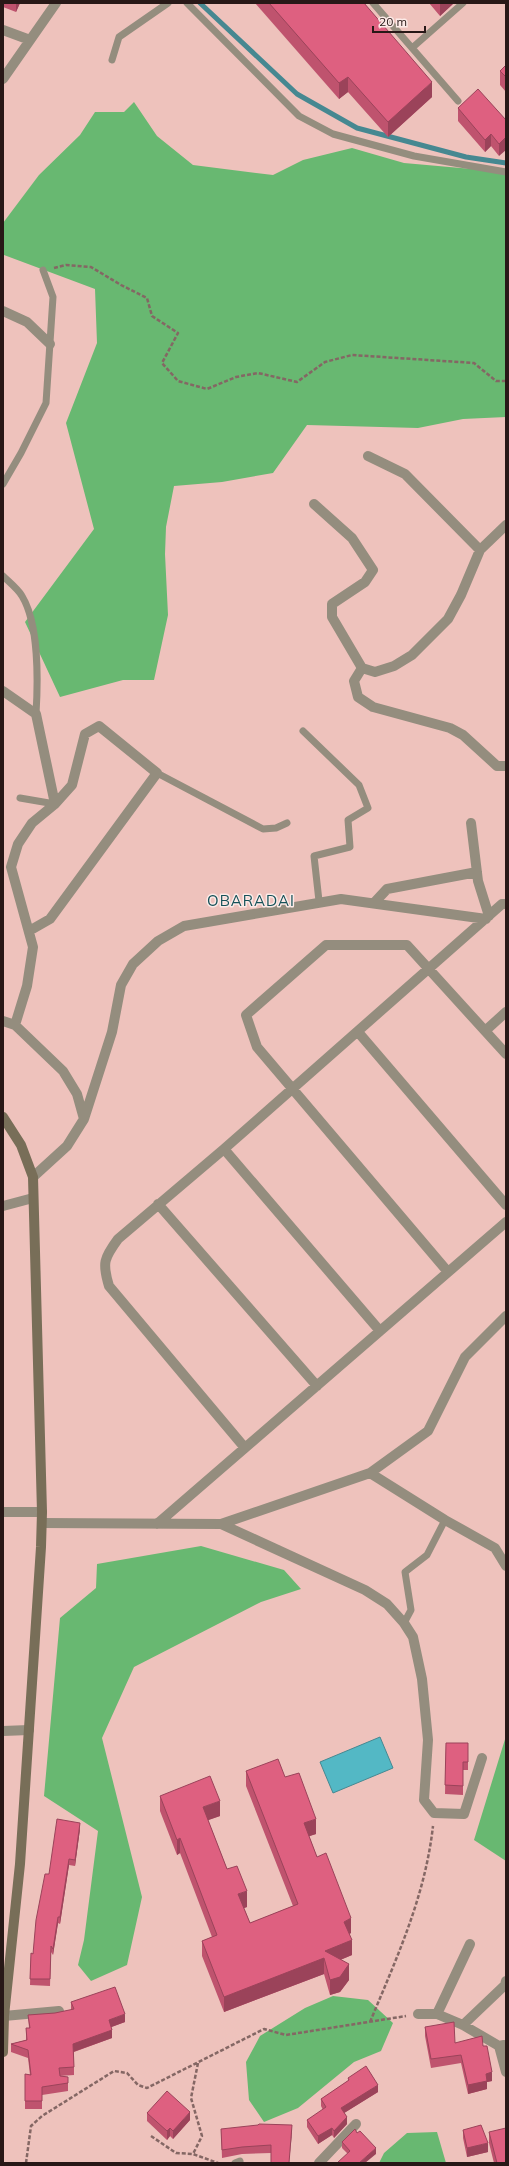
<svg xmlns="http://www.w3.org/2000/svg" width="509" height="2166" viewBox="0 0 509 2166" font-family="Mulish,sans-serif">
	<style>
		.green { fill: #68b871 }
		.water { fill: #53b8c5; stroke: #468891 }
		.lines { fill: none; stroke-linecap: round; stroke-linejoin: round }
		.stream { stroke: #468891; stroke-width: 5 }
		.path { stroke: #846764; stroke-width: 2.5; stroke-dasharray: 4 2; stroke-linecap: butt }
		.lane { stroke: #948d7e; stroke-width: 7 }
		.street { stroke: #948d7e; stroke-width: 10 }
		.secondary { stroke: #786e58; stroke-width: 10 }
		.wall { fill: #bf536e }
		.shaded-wall { fill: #9b435a }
		.building { fill: #de6080; stroke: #9b435a }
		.labels { text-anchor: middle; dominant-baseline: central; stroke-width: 3; stroke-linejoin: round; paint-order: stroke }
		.neighbourhood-label { font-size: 15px; letter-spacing: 1px; fill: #155158; stroke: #fceae7 }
	</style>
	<rect width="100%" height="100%" fill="#eec2bc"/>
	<!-- green -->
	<path class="green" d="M134 102 157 136 193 165 273 175 303 160 352 148 404 163 506 172V417L463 419 418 428 307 425 273 473 222 482 174 486 166 527 165 554 168 615 154 680H123L60 697 25 622 94 529 66 423 97 343 95 289 4 255 3 223 39 175 80 135 95 112H124Z
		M201 1546 284 1570 301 1589 261 1602 134 1667 102 1738 142 1897 127 1965 91 1981 78 1965 84 1940 98 1831 44 1796 60 1618 96 1588 97 1564Z
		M506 1736V1861L474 1840Z
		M333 1996 368 2000 393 2023 381 2051 354 2062 298 2108 264 2122 249 2100 246 2062 260 2036 305 2008Z
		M437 2132 446 2163H379L384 2153 407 2133Z"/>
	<!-- water -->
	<path class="water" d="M380 1737 393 1768 333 1793 320 1762Z"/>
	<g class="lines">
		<!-- stream -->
		<path class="stream" d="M200 3 297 94 357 128 466 157 506 163"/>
		<!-- path -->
		<path class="path" d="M54 268 66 265 91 267 121 285 147 298 152 316 178 333 162 363 178 381 207 389 236 377 258 373 297 382 325 362 352 355 474 363 496 381H506
			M370 2022C397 1957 425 1897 433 1826
			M198 2063 191 2098 202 2136 193 2154 218 2163
			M151 2136 176 2153 193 2154
			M26 2163 31 2126 42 2116 114 2071 127 2073 138 2085 147 2088 264 2029 286 2035 406 2016"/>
		<!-- lane -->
		<path class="lane" d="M187 3 299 116 333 134 414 156 506 172
			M373 3 458 101
			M412 48 463 3
			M112 60 119 37 168 3
			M3 484 21 453 46 403 53 297 43 270
			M3 576C9 582 18 589 22 596 39 624 38 682 36 714
			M303 731 359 785 368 808 348 820 350 847 314 856 319 901
			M157 773 263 829 276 828 287 823
			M20 798 55 804
			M404 1623 411 1610 405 1572 427 1555 445 1520
			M235 2163 240 2161"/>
		<!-- street -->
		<path class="street" d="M3 30 30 40
			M3 79 56 3
			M3 311 27 322 50 344
			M368 456 405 474 480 550
			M314 504 352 538 373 570 365 582 332 604V617L362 668 375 672 394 666 412 655 448 619 461 595 480 550 506 525
			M362 668 354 681 358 697 373 707 450 728 463 735 497 766H506
			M3 691 36 714 55 804
			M471 823 478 881 489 916
			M374 903 387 889 477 872
			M3 1021 15 1025 63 1071 77 1094 84 1119
			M15 1025 27 986 33 947 11 867 18 844 32 823 55 804 72 785 85 734 99 726 157 773 50 919 29 931
			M485 1031 506 1012
			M358 1032 506 1205
			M224 1149 380 1331
			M33 1177 67 1146 84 1119 112 1032 121 985 133 964 158 941 184 926 341 899 486 919
			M158 1204 317 1386
			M3 1206 33 1198
			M448 1272 257 1047 246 1015 326 945H407L506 1054
			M245 1448 109 1286C102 1263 104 1258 118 1239L224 1149 502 904H506
			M370 1473 445 1520 495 1548 506 1566
			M3 1512H42
			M42 1523 221 1524 370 1473 428 1431 465 1357 506 1316
			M157 1524 506 1222
			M221 1524 365 1590 387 1604 404 1623 413 1637 422 1679 428 1740 424 1800 434 1813 464 1814 482 1758
			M3 1731 29 1730
			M470 1944 437 2014 463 2025 499 2046
			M418 2014H437
			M4 2016 59 2011
			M463 2025 505 1985 506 1981
			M504 2045 499 2046 506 2072
			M319 2163 356 2124"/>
		<!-- secondary -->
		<path class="secondary" d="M3 1117 21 1145 33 1177 42 1512 41 1547 20 1864 4 2016 3 2052"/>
	</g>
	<!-- wall -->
	<path class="wall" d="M3 3H20L16 12 3 7Z
		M255 3H364L432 97 388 137 348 92 339 99Z
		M429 3H454L440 16Z
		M506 65V92L500 85V71Z
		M458 108 506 120 499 156 491 146 485 152 458 121Z
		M446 1743H468V1770H463V1795L445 1794Z
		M246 1771 285 1777 316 1834 309 1836 317 1857 351 1933 349 1934 352 1955 340 1960 349 1980 340 1992 330 1995 324 1974 224 2012 202 1956V1941L212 1937 180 1853 177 1855 160 1811V1796L220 1816 208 1820 227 1869 247 1907 244 1908 250 1923 293 1906 246 1786Z
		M80 1829 75 1866 69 1865 60 1924 58 1923 53 1955 51 1952 50 1986 30 1985 31 1953 33 1954Z
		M71 2002 125 2022 111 2027 112 2038 74 2052V2075L59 2076H60L68 2077V2091L42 2095V2109H25V2074L30 2075 28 2058 11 2052V2044L26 2040V2028H29L28 2015 55 2013 71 2010Z
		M425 2027 455 2043 483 2046 492 2081 487 2082V2089L468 2094 461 2063 431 2068 425 2036Z
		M348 2078 378 2092 344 2113 347 2124 334 2138 332 2135 318 2144 307 2127V2120L323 2110 321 2106V2099L348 2081Z
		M147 2113 190 2120 173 2139 170 2136 167 2140 147 2121Z
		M221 2129 292 2133 271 2153 242 2154 222 2158Z
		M463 2130 488 2152 467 2157 463 2138Z
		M489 2132 506 2163H494L489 2143Z
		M357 2133 376 2154 347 2153 342 2148V2142Z"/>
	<!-- shaded-wall -->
	<path class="shaded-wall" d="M16 3H20L16 12Z
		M440 3H454L440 16Z
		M348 77V92L339 99V83Z
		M432 82V97L388 137V122Z
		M491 134V146L485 152V140Z
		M506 137V150L499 156V144Z
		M220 1801V1816L203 1822V1807Z
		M316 1819V1834L304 1838V1823Z
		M80 1823V1829L75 1866V1860Z
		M180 1838V1853L177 1855V1840Z
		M69 1859V1865L60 1924V1917Z
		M247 1891V1907L238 1910V1894Z
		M58 1917V1923L53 1955V1949Z
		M351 1918V1933L344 1937V1922Z
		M352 1940V1955L326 1966 325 1951Z
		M324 1958V1974L224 2012V1997Z
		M349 1964V1980L340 1992 330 1995V1980Z
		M125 2014V2022L109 2028V2020Z
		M112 2030V2038L73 2052V2044Z
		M492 2072V2081L487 2082V2089L468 2094V2085L486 2074Z
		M378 2085V2092L341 2115V2108Z
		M190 2112V2120L173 2139V2131Z
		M347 2117V2124L334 2138V2131Z
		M292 2125V2133L289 2163Z
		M170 2128V2136L167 2140V2131Z
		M332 2128V2135L318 2144V2136Z
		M488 2143V2152L467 2157V2148Z
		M376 2148V2154L365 2163H359Z"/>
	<!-- building -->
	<path class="building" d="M269 3H364L432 82 388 122 348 77 339 83Z
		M506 65V77L500 71Z
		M478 89 506 120V137L499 144 491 134 485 140 458 108Z
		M446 1743H468V1762H463V1786L445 1785Z
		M278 1759 285 1777 299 1773 316 1819 304 1823 317 1857 326 1853 351 1918 344 1922 352 1940 325 1951 349 1964 340 1977 330 1980 324 1958 224 1997 202 1941 217 1935 180 1838 177 1840 160 1796 210 1776 220 1801 203 1807 227 1869 237 1866 247 1891 238 1894 250 1923 298 1904 246 1771Z
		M57 1819 80 1823 75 1860 69 1859 60 1917H58L53 1949 51 1946 50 1979H30L31 1953 33 1954 36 1920 45 1874H49Z
		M115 1987 125 2014 109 2020 112 2030 73 2044 74 2067 59 2068 60 2076 68 2077V2083L42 2087V2101H25V2074L31 2075 28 2050 11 2044 27 2040 26 2028H30L28 2015 55 2013 74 2009 71 2002Z
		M454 2022 455 2043 482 2036 483 2046H487L492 2072 486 2074 487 2081 468 2085 461 2055 431 2059 425 2027Z
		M366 2066 378 2085 341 2108 347 2117 334 2131 332 2128 318 2136 307 2120 326 2107 321 2099 349 2080 348 2078Z
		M167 2091 190 2112 173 2131 170 2128 167 2131 147 2113Z
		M259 2124 292 2125 289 2163H271V2145L242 2147 222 2150 221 2129 258 2125Z
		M481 2125 488 2143 467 2148 463 2130Z
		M506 2128V2163H497L489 2132Z
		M355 2129 357 2133 360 2131 376 2148 359 2163H337L350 2151 342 2142Z"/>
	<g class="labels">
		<!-- neighbourhood labels -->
		<g class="neighbourhood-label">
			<text x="251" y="900">OBARADAI</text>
		</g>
	</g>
	<!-- border -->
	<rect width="509" height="2166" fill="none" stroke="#281817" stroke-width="8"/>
	<!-- scale -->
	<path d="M373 26v6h52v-6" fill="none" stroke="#281817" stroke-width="2"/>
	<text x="379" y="26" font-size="12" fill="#281817" stroke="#fceae7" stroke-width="3" paint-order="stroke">20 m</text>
</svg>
